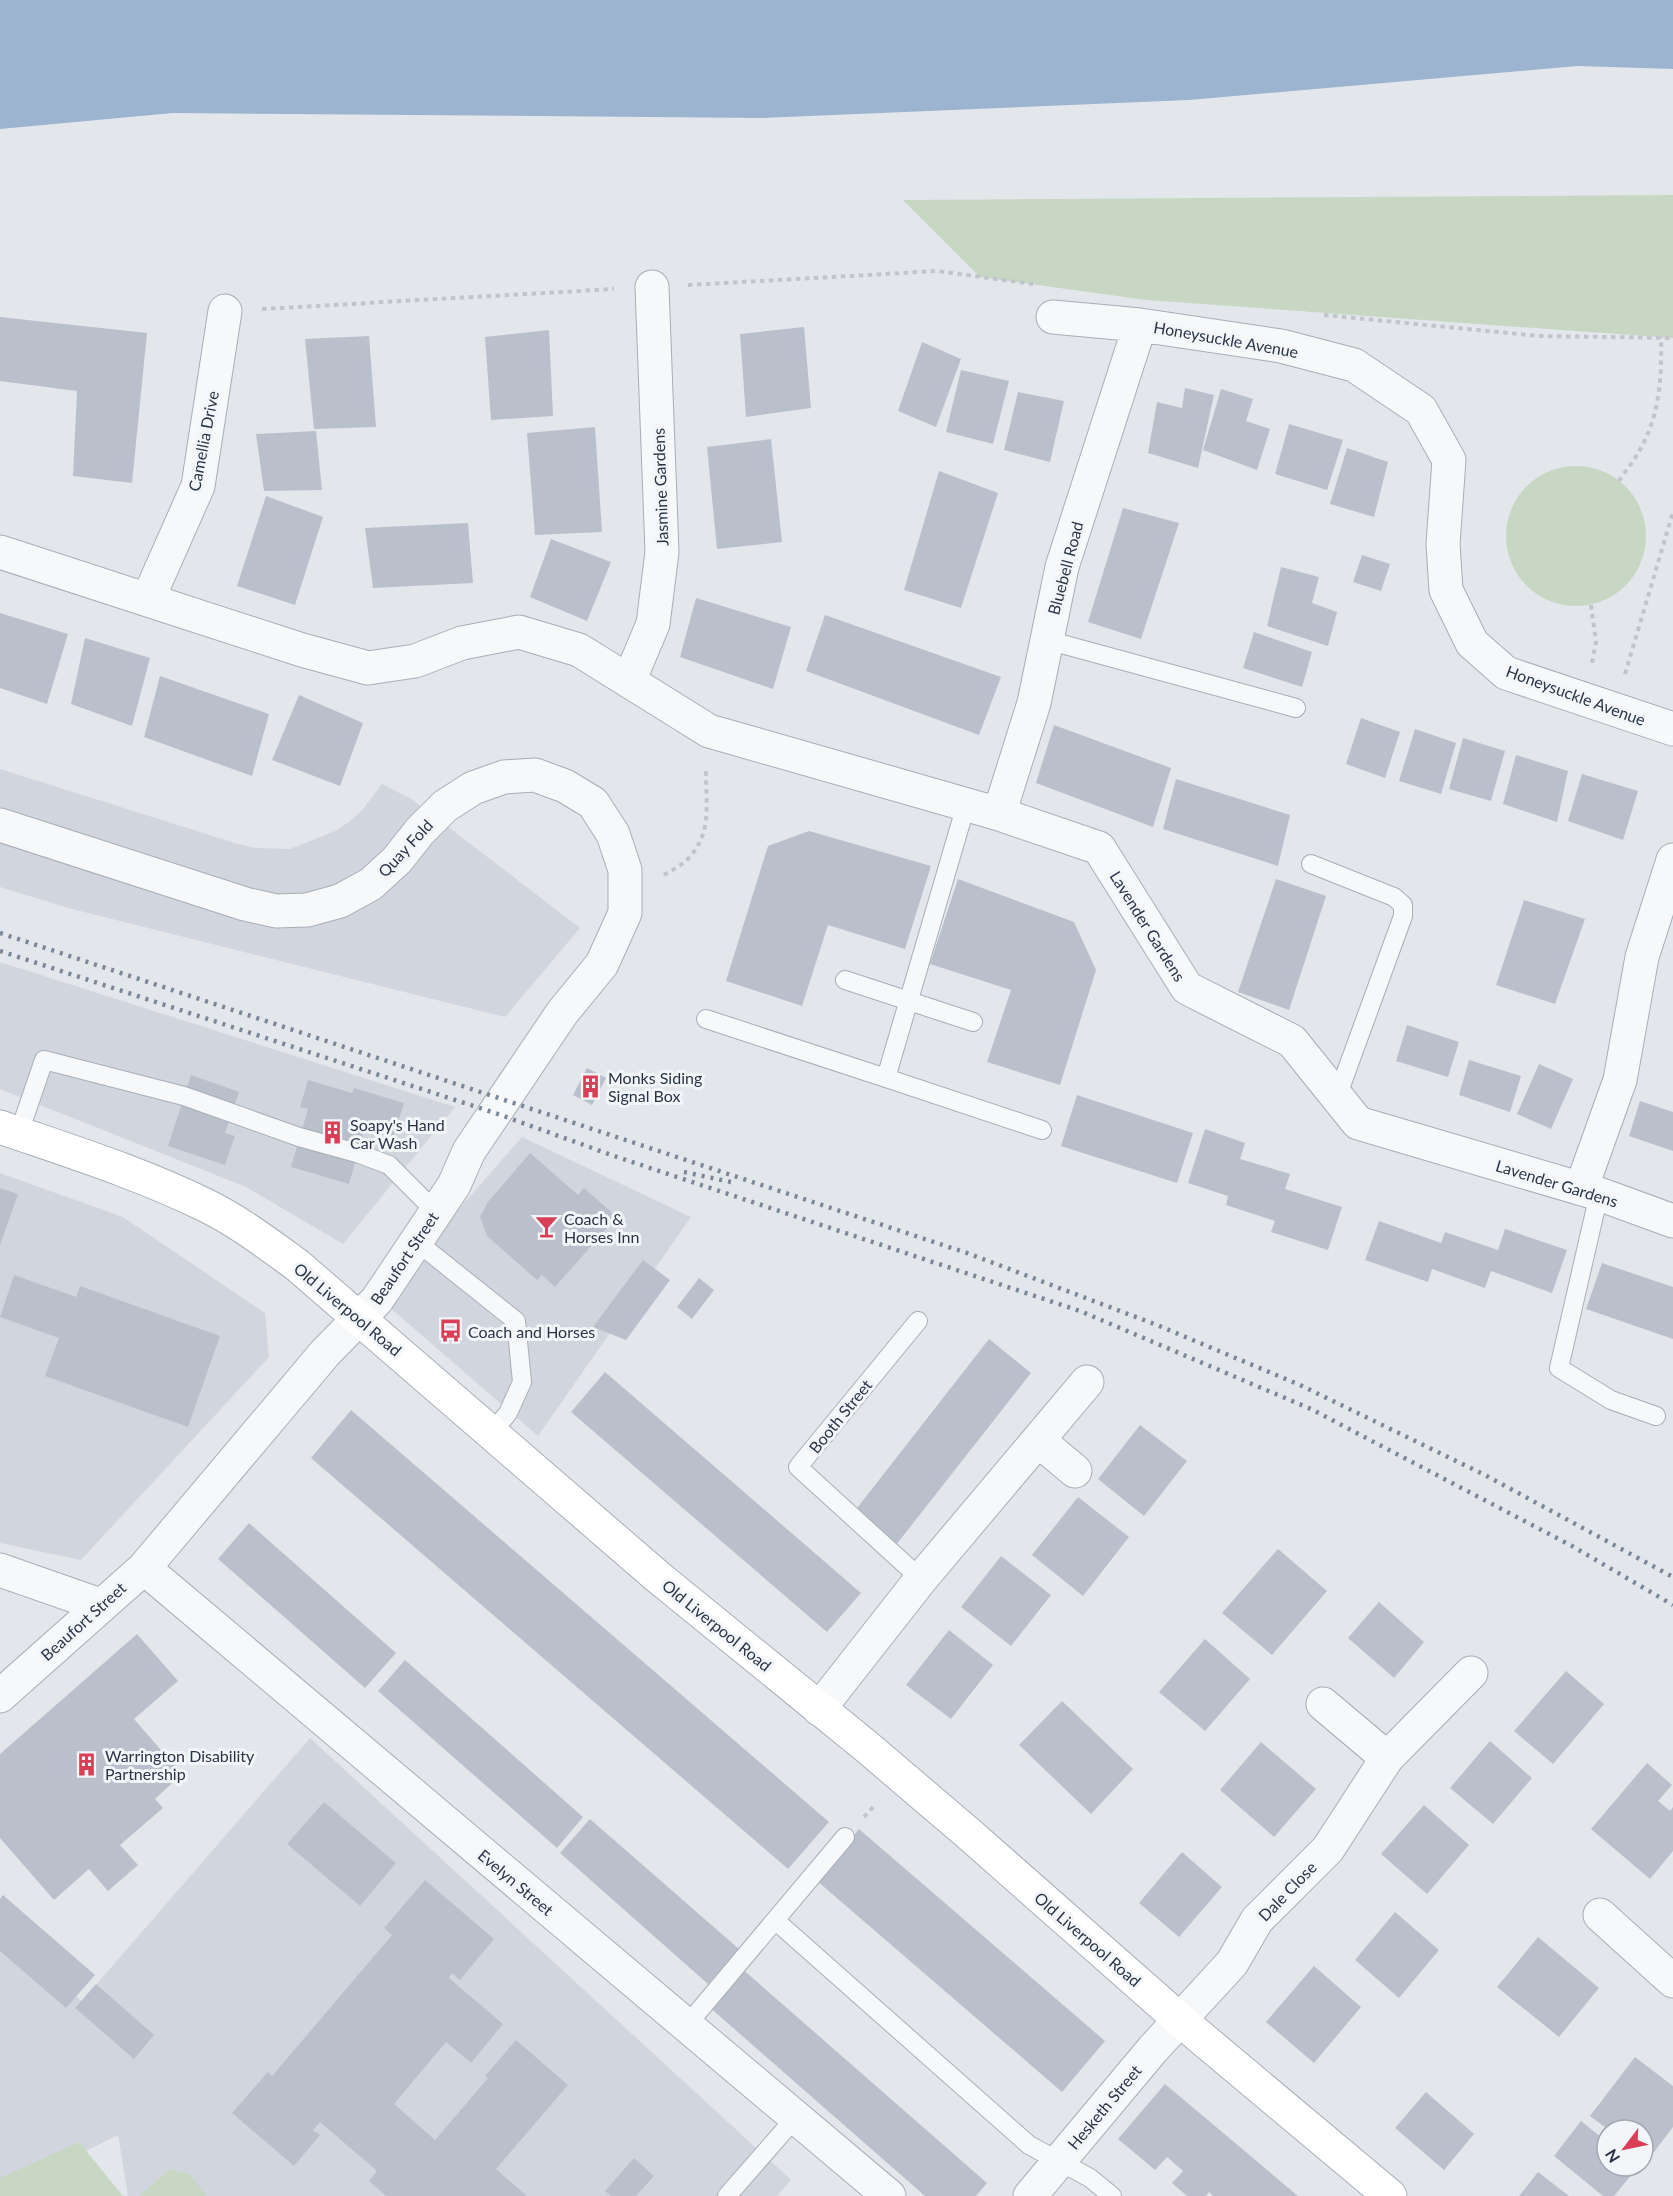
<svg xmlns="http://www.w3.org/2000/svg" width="1673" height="2196" viewBox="0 0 1673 2196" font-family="Lato,sans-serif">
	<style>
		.built { fill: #d1d6de }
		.green { fill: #c8d7c4 }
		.water { fill: #9cb4cf }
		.building { fill: #bac0cb }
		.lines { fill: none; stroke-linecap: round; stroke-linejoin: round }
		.lane-casing { stroke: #a7aeb7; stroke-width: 20 }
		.street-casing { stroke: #a7aeb7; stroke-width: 35 }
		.secondary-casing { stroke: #a7aeb7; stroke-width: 35 }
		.path { stroke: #c1c5cb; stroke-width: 4; stroke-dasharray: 4.5 4.5; stroke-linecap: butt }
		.lane { stroke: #f6f8fa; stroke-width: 18 }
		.street { stroke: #f6f8fa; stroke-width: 33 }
		.secondary { stroke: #fff; stroke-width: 33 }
		.rail { stroke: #7b8697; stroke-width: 4.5; stroke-dasharray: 3 6; stroke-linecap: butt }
		.labels { text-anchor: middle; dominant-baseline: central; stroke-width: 6; stroke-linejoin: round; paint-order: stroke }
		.street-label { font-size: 16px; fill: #293446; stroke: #f3f6f9 }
		.poi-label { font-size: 16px; fill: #293446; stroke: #f3f6f9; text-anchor: start }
	</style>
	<rect width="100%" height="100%" fill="#e3e7ec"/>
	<!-- built -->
	<path class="built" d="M0 769 238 844 255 848 290 849 335 831 349 822 363 809 382 784 413 800 580 928 505 1017 72 909 0 887Z
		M0 962 455 1107 343 1244 246 1187 0 1089Z
		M522 1137 691 1217 538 1436 380 1299Z
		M0 1173 123 1217 265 1313 269 1357 81 1560 0 1543Z
		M310 1738 791 2180 777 2196H128L118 2135 0 2193V1939L82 2001Z"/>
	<!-- green -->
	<path class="green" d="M1673 195V338L1146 300 980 277 903 200Z
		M1506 536a70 70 0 1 1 140 0a70 70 0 1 1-140 0Z
		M79 2142 123 2196H0V2178Z
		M170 2169 190 2174 206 2196H139Z"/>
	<!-- water -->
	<path class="water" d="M0 0H1673V69L1577 66 1189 100 760 118 173 113 0 129Z"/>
	<!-- building -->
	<path class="building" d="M0 317 147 333 132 483 73 476 77 391 0 381Z
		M804 327 811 408 746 417 740 334Z
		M549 330 553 416 491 420 485 337Z
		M369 336 376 427 314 429 305 339Z
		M922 342 961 359 936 427 898 411Z
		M961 370 1009 381 993 444 946 432Z
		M1185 388 1214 395 1198 468 1148 453 1157 402 1182 408Z
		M1221 389 1253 399 1246 421 1270 429 1257 470 1203 450Z
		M1018 392 1064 401 1050 462 1004 450Z
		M1289 424 1343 440 1327 490 1275 474Z
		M595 427 602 532 535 535 527 433Z
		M316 431 322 490 264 491 256 434Z
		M771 439 782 542 717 549 707 447Z
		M1347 448 1388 462 1374 517 1330 504Z
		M939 471 998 493 961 608 904 590Z
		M266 496 323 517 295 605 237 586Z
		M1123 508 1179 523 1141 639 1088 622Z
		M468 523 473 583 373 588 365 528Z
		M551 539 611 562 587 621 530 597Z
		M1362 555 1390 564 1381 591 1353 582Z
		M1281 567 1319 577 1312 603 1337 612 1328 646 1267 626Z
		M696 598 791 627 773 689 680 657Z
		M0 613 68 634 47 704 0 688Z
		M825 615 1001 677 979 735 806 671Z
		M1254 632 1312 652 1302 687 1243 668Z
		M85 638 150 658 132 726 71 704Z
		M160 676 269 714 252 776 144 737Z
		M299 695 363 723 340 786 272 760Z
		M1361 718 1400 732 1385 778 1346 764Z
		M1054 725 1171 768 1153 827 1036 783Z
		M1415 729 1456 743 1441 794 1399 781Z
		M1463 738 1505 751 1491 801 1449 789Z
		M1516 755 1568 771 1557 822 1503 804Z
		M1582 774 1638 791 1623 840 1568 821Z
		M1176 779 1290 815 1278 866 1163 829Z
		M809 831 931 866 905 949 828 925 802 1006 726 981 768 846Z
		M958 879 1074 922 1096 970 1060 1085 987 1062 1011 990 930 964Z
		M1276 879 1326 896 1289 1010 1238 992Z
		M1524 900 1585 919 1555 1004 1496 985Z
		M1407 1025 1459 1042 1448 1077 1396 1061Z
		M1469 1060 1521 1076 1510 1112 1459 1095Z
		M1539 1064 1573 1079 1551 1129 1517 1114Z
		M587 1068 606 1078 592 1105 573 1095Z
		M191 1075 239 1092 225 1133 235 1136 225 1165 168 1146Z
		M308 1080 352 1093 354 1088 404 1103 393 1137 365 1128 349 1184 291 1167 308 1109 300 1107Z
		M1077 1095 1193 1133 1177 1183 1061 1146Z
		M1640 1101 1673 1112V1151L1629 1136Z
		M1205 1129 1245 1143 1240 1159 1290 1174 1285 1189 1342 1207 1328 1250 1271 1232 1275 1221 1226 1205 1228 1196 1188 1183Z
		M530 1153 578 1195 584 1188 617 1217 555 1287 542 1275 537 1280 487 1236 480 1217 488 1202Z
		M0 1188 18 1194 0 1245Z
		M1379 1221 1441 1243 1445 1232 1498 1250 1505 1229 1567 1250 1552 1293 1491 1271 1485 1288 1432 1269 1428 1282 1365 1260Z
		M643 1260 670 1280 626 1340 593 1327Z
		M1602 1263 1673 1287V1339L1586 1309Z
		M14 1275 76 1297 80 1286 220 1336 188 1427 45 1376 59 1338 0 1317Z
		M699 1278 714 1290 692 1319 677 1307Z
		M989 1339 1031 1373 896 1545 854 1512Z
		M605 1372 861 1593 827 1632 571 1412Z
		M351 1410 829 1822 788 1869 311 1458Z
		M1140 1425 1187 1461 1144 1516 1098 1479Z
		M1078 1497 1129 1537 1083 1596 1032 1555Z
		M249 1523 396 1653 365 1688 218 1559Z
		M1278 1549 1327 1591 1272 1655 1222 1613Z
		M1001 1556 1051 1595 1011 1646 961 1607Z
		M1379 1602 1424 1642 1394 1678 1348 1638Z
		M949 1630 993 1665 951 1719 906 1685Z
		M137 1634 178 1681 134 1719 182 1774 155 1799 163 1808 120 1845 138 1865 108 1891 89 1869 54 1900 0 1838V1754Z
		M1205 1639 1250 1679 1205 1731 1159 1692Z
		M405 1660 583 1817 557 1848 378 1691Z
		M1566 1671 1604 1704 1553 1764 1514 1731Z
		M1062 1701 1133 1769 1091 1814 1019 1745Z
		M1490 1741 1532 1778 1493 1824 1450 1788Z
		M1261 1742 1316 1789 1274 1837 1220 1790Z
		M1647 1763 1672 1785 1658 1801 1670 1811 1673 1807V1851L1650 1879 1591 1829Z
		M324 1802 396 1863 360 1906 287 1844Z
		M1424 1805 1469 1845 1427 1894 1381 1854Z
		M590 1819 739 1949 708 1984 560 1853Z
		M859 1829 1105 2041 1062 2092 816 1880Z
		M1182 1852 1222 1887 1179 1937 1139 1903Z
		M425 1880 494 1939 460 1980 452 1973 449 1978 503 2024 471 2063 446 2042 394 2104 435 2140 488 2078 485 2076 516 2040 568 2085 496 2169 527 2196H386L369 2181 377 2171 320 2122 313 2130 320 2135 294 2166 232 2113 268 2072 272 2076 392 1935 384 1928Z
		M3 1895 95 1975 66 2008 0 1951V1899Z
		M1395 1912 1439 1950 1399 1998 1355 1960Z
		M1538 1937 1599 1988 1559 2037 1497 1987Z
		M1314 1966 1361 2007 1314 2063 1266 2022Z
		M740 1967 987 2183 976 2196H925L707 2005Z
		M96 1984 154 2035 134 2059 75 2008Z
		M1635 2057 1673 2086V2127L1648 2160 1643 2156V2130H1609L1590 2116Z
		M1165 2084 1298 2196H1213L1209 2192 1206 2196H1187L1172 2183 1183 2171 1167 2157 1155 2170 1118 2139Z
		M1426 2092 1474 2134 1444 2170 1395 2128Z
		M1581 2121 1607 2142V2166L1638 2167 1614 2196H1603L1554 2156Z
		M634 2158 654 2176 636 2196H611L605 2191Z
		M1538 2172 1569 2196H1519Z"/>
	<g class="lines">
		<defs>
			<path id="lane" d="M1047 640 1296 708
				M1311 864 1394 897 1403 905V916L1337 1097
				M845 980 973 1022
				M706 1019 886 1078 966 805
				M886 1078 1042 1130
				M19 1133 44 1060 184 1096 299 1137 357 1153 389 1165 436 1212
				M1599 1194 1559 1368 1611 1400 1656 1416
				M417 1242 516 1321 522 1382 508 1413 492 1432
				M918 1321 798 1467 921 1579
				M776 1921 1029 2145 1090 2178 1112 2196
				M687 2025 845 1837
				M727 2196 796 2117"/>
			<path id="street" d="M1053 317 1140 325 1281 346 1354 365 1421 410 1449 460 1443 544 1446 590 1472 643 1506 673 1673 729
				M0 552 302 650 368 668 415 661 462 643 519 632 579 650 709 731 999 814 1099 848 1187 988 1292 1041 1358 1123 1599 1194 1673 1221
				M148 599 198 486 225 311
				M629 681 653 624 662 552 652 287
				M999 814 1034 703 1062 567 1140 325
				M0 825 245 904 276 911 307 910 340 901 371 884 397 860 420 831 445 806 473 788 504 777 535 775 565 786 593 803 613 834 625 870V913L602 964 562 1013 469 1151 454 1185 377 1300 325 1353 144 1568 0 1696
				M1581 1189 1620 1080 1642 957 1673 860
				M1038 1440 1075 1471
				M144 1568 889 2196
				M0 1570 100 1605
				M1323 1704 1387 1758
				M819 1709 921 1579 1087 1382
				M1600 1915 1673 1981
				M1030 2196 1153 2049 1232 1963 1257 1920 1328 1849 1387 1758 1471 1673"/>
			<path id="secondary" d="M0 1127C69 1151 140 1173 205 1205 238 1221 268 1244 297 1265L658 1577 867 1747 969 1834 1180 2020 1390 2196"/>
		</defs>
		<!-- lane casing -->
		<use href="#lane" class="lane-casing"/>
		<!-- street casing -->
		<use href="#street" class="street-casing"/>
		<!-- secondary casing -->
		<use href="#secondary" class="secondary-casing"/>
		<!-- path -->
		<path class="path" d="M688 285 937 271 1033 284
			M262 309 614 289
			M1324 315 1539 336 1673 338
			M1619 481C1627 469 1636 458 1642 446 1660 413 1662 374 1661 337
			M1591 605 1596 642 1592 663
			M1625 674 1673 512
			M664 875C672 870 682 865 688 859 714 831 705 801 706 768
			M864 1817 874 1806"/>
		<!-- lane -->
		<use href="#lane" class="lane"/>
		<!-- street -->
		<use href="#street" class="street"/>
		<!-- secondary -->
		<use href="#secondary" class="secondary"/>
		<!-- rail -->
		<path class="rail" d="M0 933 967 1253 1157 1325 1300 1385 1485 1475 1673 1577
			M0 951 495 1113 617 1157 1080 1311 1311 1409 1572 1546 1673 1605
			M684 1172 731 1182"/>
	</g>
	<!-- icons -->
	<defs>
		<symbol id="building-bare" viewBox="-9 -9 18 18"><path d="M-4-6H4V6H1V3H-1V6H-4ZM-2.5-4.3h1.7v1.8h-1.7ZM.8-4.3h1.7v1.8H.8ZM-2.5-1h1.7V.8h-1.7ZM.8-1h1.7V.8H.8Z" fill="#d94057" stroke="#f3f6f9" stroke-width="2.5" paint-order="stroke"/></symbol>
		<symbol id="bar-bare" viewBox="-9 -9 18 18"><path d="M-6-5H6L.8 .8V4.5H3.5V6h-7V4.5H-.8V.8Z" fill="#d94057" stroke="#f3f6f9" stroke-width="2.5" paint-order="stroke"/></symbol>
		<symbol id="bus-bare" viewBox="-9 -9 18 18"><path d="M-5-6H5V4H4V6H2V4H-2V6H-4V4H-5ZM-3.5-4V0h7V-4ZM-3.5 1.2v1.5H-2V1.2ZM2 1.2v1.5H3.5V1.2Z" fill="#d94057" stroke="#f3f6f9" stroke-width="2.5" paint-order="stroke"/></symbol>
	</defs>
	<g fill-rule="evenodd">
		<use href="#building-bare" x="574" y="1070" width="33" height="33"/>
		<use href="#building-bare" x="316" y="1116" width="33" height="33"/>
		<use href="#bar-bare" x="530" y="1210" width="33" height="33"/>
		<use href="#bus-bare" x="434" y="1314" width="33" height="33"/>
		<use href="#building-bare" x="70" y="1748" width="33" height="33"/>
	</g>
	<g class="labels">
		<!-- street labels -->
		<g class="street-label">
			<text transform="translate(1226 339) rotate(10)">Honeysuckle Avenue</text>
			<text transform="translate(203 441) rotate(-79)">Camellia Drive</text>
			<text transform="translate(660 487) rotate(-92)">Jasmine Gardens</text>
			<text transform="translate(1065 568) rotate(-75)">Bluebell Road</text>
			<text transform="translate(1576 695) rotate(20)">Honeysuckle Avenue</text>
			<text transform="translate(405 848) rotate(-47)">Quay Fold</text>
			<text transform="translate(1148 926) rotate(58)">Lavender Gardens</text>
			<text transform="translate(1557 1183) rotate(17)">Lavender Gardens</text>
			<text transform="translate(404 1258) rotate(-56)">Beaufort Street</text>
			<text transform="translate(348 1309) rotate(40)">Old Liverpool Road</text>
			<text transform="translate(840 1416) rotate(-51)">Booth Street</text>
			<text transform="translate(83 1621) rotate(-42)">Beaufort Street</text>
			<text transform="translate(717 1625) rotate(39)">Old Liverpool Road</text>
			<text transform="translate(516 1882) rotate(40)">Evelyn Street</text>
			<text transform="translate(1287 1891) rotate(-46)">Dale Close</text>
			<text transform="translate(1088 1939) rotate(41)">Old Liverpool Road</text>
			<text transform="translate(1104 2107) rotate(-50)">Hesketh Street</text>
		</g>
		<!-- poi labels -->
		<g class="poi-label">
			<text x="608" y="1077">Monks Siding<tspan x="608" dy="18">Signal Box</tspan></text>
			<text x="350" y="1124">Soapy's Hand<tspan x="350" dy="18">Car Wash</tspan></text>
			<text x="564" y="1218">Coach &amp;<tspan x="564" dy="18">Horses Inn</tspan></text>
			<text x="468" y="1331">Coach and Horses</text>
			<text x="105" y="1755">Warrington Disability<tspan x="105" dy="18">Partnership</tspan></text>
		</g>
	</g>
	<!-- north arrow -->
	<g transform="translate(1625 2148) rotate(238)"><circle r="28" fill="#f3f6f9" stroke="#a2a8b1" stroke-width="1.5"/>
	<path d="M0-4.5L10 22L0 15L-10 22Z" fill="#d94057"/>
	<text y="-9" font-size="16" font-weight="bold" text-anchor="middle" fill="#293446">N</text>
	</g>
</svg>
